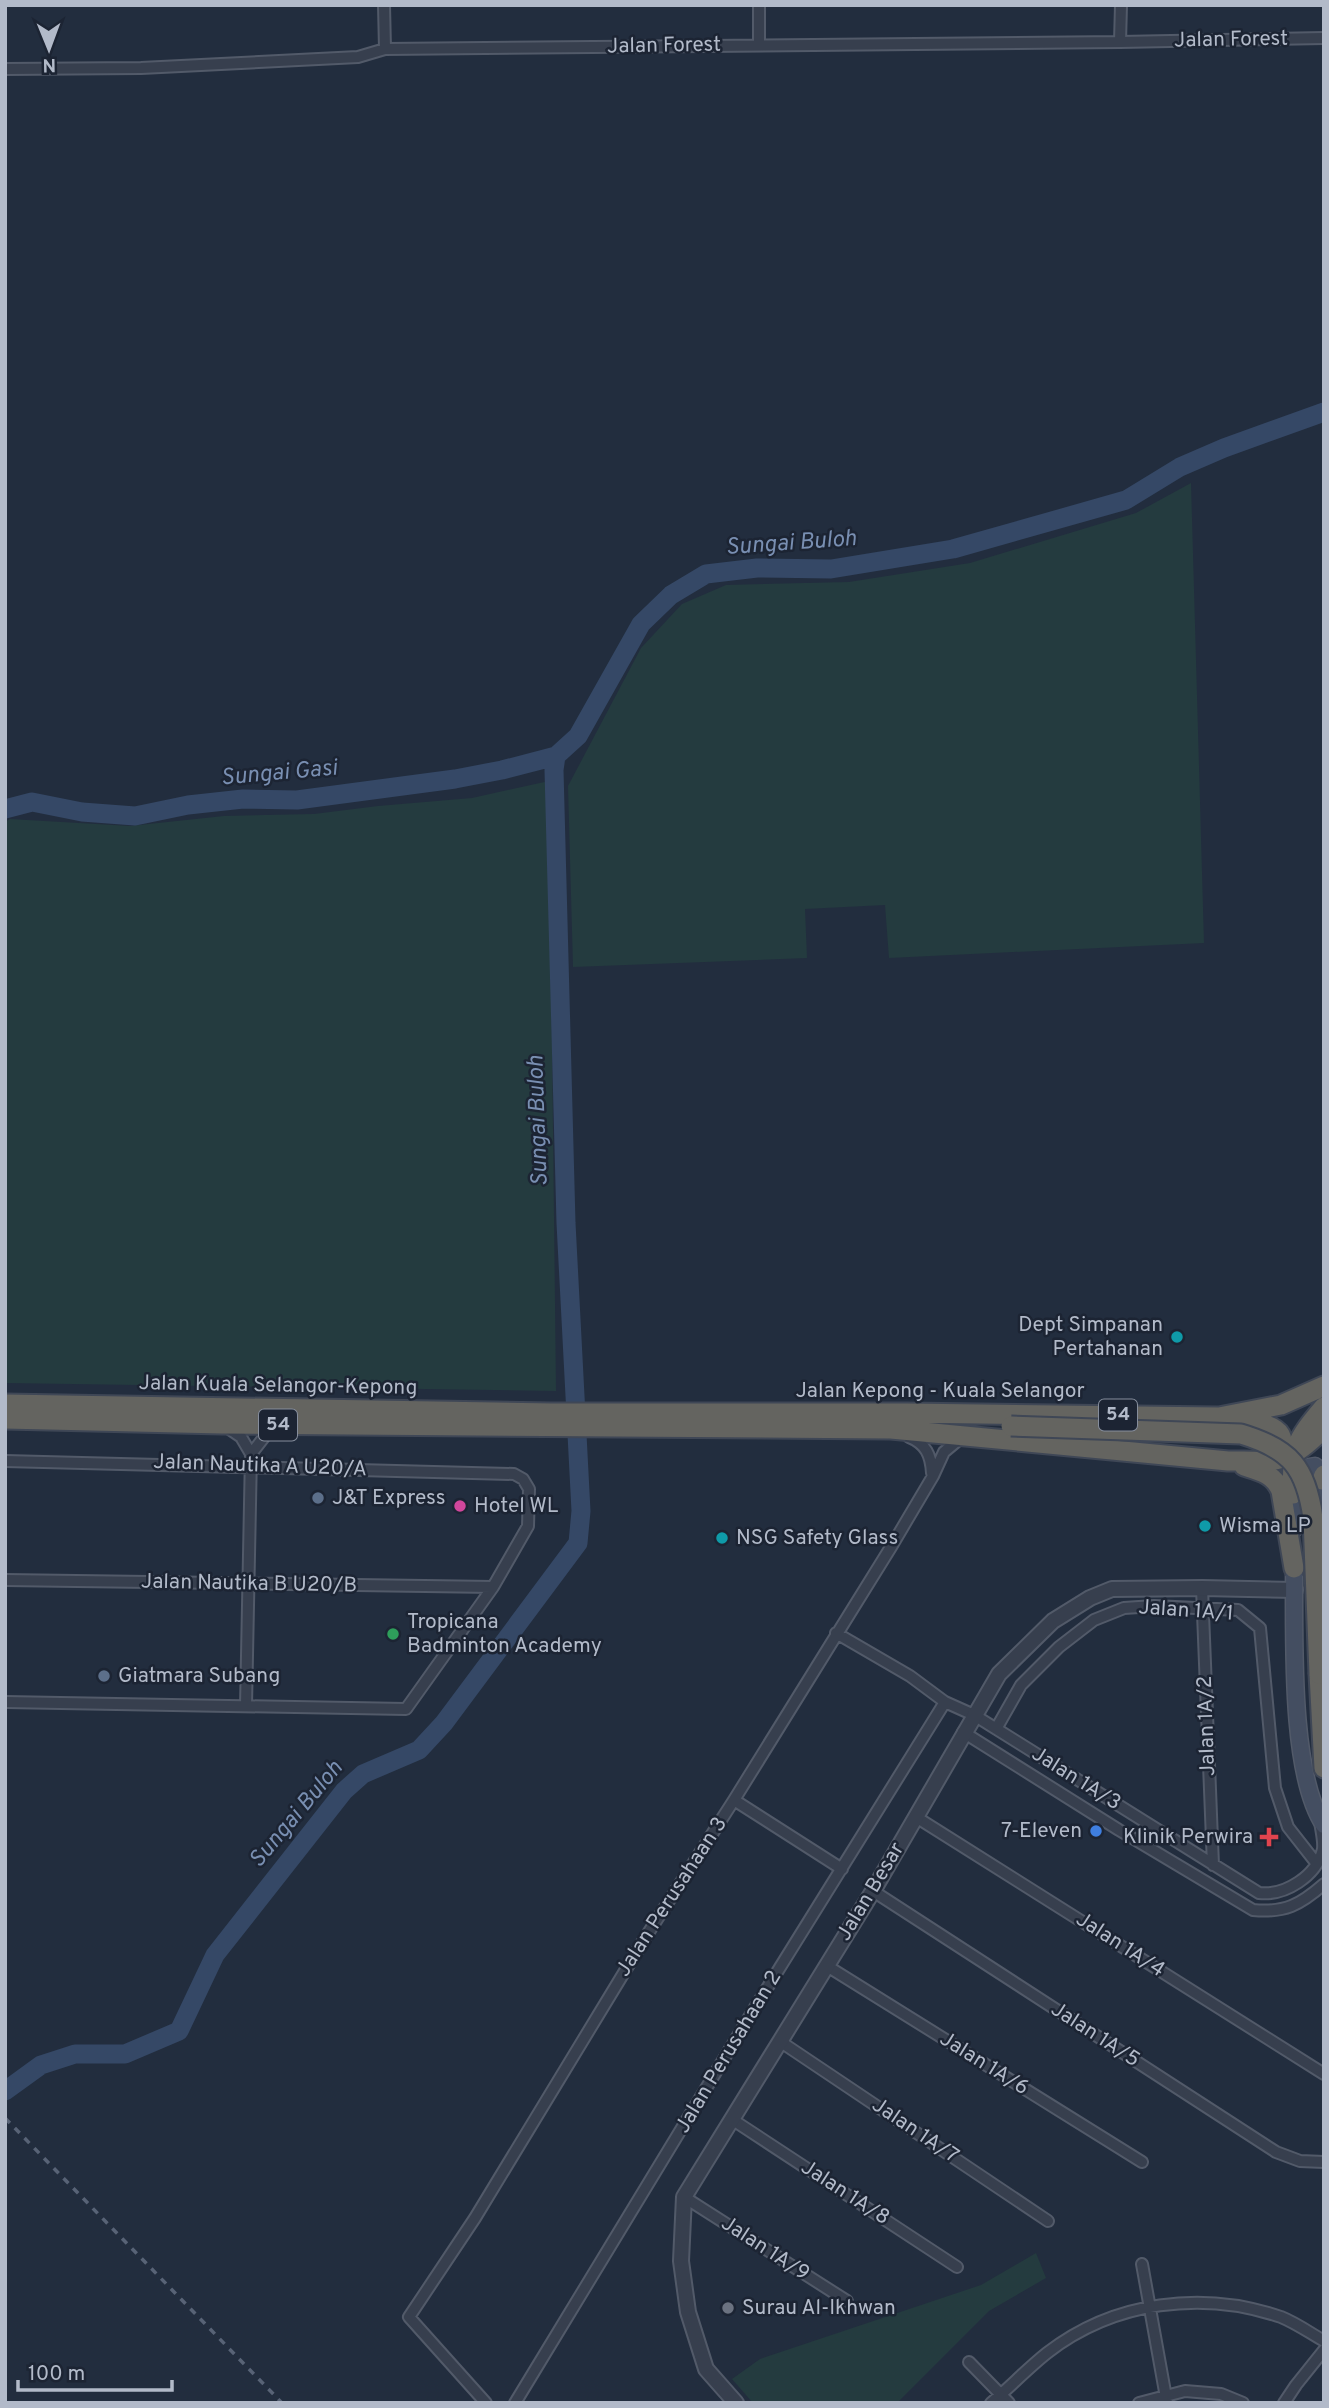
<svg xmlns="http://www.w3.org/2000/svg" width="1329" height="2408" viewBox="0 0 1329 2408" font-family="Overpass,sans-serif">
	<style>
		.green { fill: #243b3f }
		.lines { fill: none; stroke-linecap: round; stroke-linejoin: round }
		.river { stroke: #354866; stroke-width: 19 }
		.minor-casing { stroke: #525a69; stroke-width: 14 }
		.tertiary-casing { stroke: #525a69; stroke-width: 18 }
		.secondary-casing { stroke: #525a69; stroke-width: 19 }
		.trunk-casing { stroke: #3f4756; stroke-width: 23 }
		.minor { stroke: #373f4e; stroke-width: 10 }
		.tertiary { stroke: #373f4e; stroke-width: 14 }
		.secondary { stroke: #444e61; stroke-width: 16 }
		.trunk { stroke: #646460; stroke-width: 19 }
		.rail { stroke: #586376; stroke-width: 3.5; stroke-dasharray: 7 7; stroke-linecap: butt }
		.trunk-bridge-casing { stroke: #3f4756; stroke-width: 23; stroke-linecap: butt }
		.trunk-bridge { stroke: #646460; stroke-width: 19 }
		.culture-dot { fill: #0f9aa8; stroke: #1c2433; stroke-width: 2.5 }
		.service-dot { fill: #5c6f8a; stroke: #1c2433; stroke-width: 2.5 }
		.hotel-dot { fill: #d1479c; stroke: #1c2433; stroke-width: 2.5 }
		.leisure-dot { fill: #2e9e5b; stroke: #1c2433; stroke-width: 2.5 }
		.shop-dot { fill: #3f7fe0; stroke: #1c2433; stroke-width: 2.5 }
		.health-dot { fill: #e0444e; stroke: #1c2433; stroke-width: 2.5 }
		.worship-dot { fill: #6b7280; stroke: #1c2433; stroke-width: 2.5 }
		.labels { text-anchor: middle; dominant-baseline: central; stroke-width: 5; stroke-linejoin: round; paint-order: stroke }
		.shield { fill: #1c2433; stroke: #858d9c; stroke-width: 2 }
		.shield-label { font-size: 19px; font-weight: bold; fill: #b2bac9 }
		.street-label { font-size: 21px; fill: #b2bac9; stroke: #1c2433 }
		.poi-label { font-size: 21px; fill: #b2bac9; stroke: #1c2433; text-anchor: start }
		.water-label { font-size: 23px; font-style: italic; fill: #798fb2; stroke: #1c2433 }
	</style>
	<rect width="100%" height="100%" fill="#222d3e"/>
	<!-- green -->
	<path class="green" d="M1191 483 1204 943 889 958 885 905 805 909 807 958 573 967 568 786 641 648 682 604 726 585 849 582 970 563 1136 513Z
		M549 781 556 1391 5 1383V822L10 819 130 826 224 816 314 814 378 806 472 798Z
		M1036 2253 1046 2278 989 2311 897 2403H753L732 2379 760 2359 981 2285Z"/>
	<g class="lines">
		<!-- river -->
		<path class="river" d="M5 809 32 802 82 812 135 816 188 805 243 799 297 800 455 779 502 770 556 756
			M5 2091 41 2065 75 2054H125L179 2031 215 1955 344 1791 363 1774 419 1750 444 1723 578 1543 581 1511 566 1223 554 770 556 756 578 736 641 624 671 595 706 574 757 568 831 569 953 549 1126 500 1180 467 1224 448 1324 412"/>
		<defs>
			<path id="minor" d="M384 5 385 49
				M1120 42 1121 5
				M759 45V5
				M5 69 141 68 358 57 385 49 1120 42 1324 38
				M225 1426 241 1437 251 1454 246 1706
				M909 1437C926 1444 931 1455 932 1473
				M251 1454 265 1436 279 1426
				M5 1461 514 1474 523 1479 529 1489 528 1526 493 1587 406 1709 5 1702
				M5 1580 493 1587
				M1202 1588 1213 1865
				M836 1633 910 1676 945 1702 974 1715 1259 1893C1285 1896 1317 1876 1323 1849 1324 1840 1321 1830 1320 1821
				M996 1729 1021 1685 1059 1647 1094 1620 1124 1608 1154 1606 1238 1610 1260 1628 1275 1788 1288 1827 1317 1864
				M963 1732 1119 1830 1253 1910C1285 1913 1300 1905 1324 1884
				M734 1800 842 1869
				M916 1817 1324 2074
				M873 1891 1276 2152 1300 2161 1324 2162
				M827 1966 1142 2162
				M781 2042 1048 2221
				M733 2120 957 2267
				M684 2197 847 2301
				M1142 2264 1167 2403
				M969 2362 1009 2403
				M486 2403 409 2317 475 2218 645 1938 734 1800 891 1547 933 1476 944 1452 962 1437
				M515 2403 756 2006 945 1702
				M991 2403C1010 2387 1028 2368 1047 2353 1114 2301 1203 2290 1281 2317 1296 2323 1310 2333 1324 2341
				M1139 2403 1185 2391 1221 2394 1243 2403
				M1284 2403 1296 2385 1324 2350"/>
			<path id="tertiary" d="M736 2403 706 2369 688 2312 681 2261 684 2197 873 1891 999 1674 1053 1621 1090 1598 1112 1589 1202 1588 1295 1590"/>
			<path id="secondary" d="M1294 1529C1294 1508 1290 1485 1303 1468L1315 1466 1319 1470 1322 1480 1324 1555
				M1294 1559C1295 1626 1288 1771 1324 1825"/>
			<path id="trunk" d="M5 1404 551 1413H907L1219 1417 1281 1405 1324 1386
				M5 1419 222 1424 891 1429 1228 1461C1278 1461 1287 1466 1324 1428
				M1237 1419C1264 1422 1301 1430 1270 1461
				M1244 1466C1260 1471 1274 1474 1281 1491L1294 1568
				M1322 1480 1324 1475
				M1293 1494C1290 1450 1296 1440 1324 1407
				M1319 1674 1324 1768"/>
		</defs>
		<!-- minor casing -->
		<use href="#minor" class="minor-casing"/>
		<!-- tertiary casing -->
		<use href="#tertiary" class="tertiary-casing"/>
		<!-- secondary casing -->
		<use href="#secondary" class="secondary-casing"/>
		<!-- trunk casing -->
		<use href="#trunk" class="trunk-casing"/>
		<!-- minor -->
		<use href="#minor" class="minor"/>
		<!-- tertiary -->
		<use href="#tertiary" class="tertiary"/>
		<!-- secondary -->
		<use href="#secondary" class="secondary"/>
		<!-- trunk -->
		<use href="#trunk" class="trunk"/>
		<!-- rail -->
		<path class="rail" d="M5 2118 282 2403"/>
		<defs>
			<path id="trunk-bridge" d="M1011 1426 1241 1434C1291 1449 1306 1468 1313 1518L1319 1674"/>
		</defs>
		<!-- trunk-bridge casing -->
		<use href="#trunk-bridge" class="trunk-bridge-casing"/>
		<!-- trunk-bridge -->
		<use href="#trunk-bridge" class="trunk-bridge"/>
	</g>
	<!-- markers -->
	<g class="culture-dot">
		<circle cx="1177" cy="1337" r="7"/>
		<circle cx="1205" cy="1526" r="7"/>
		<circle cx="722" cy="1538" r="7"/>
	</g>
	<g class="service-dot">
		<circle cx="318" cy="1498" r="7"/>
		<circle cx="104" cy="1676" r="7"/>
	</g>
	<circle class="hotel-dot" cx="460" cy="1506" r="7"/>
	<circle class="leisure-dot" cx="393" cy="1634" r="7"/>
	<circle class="shop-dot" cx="1096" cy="1831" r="7"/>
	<path class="health-dot" d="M1265.5 1826.5h7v7h7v7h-7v7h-7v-7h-7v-7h7z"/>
	<circle class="worship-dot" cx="728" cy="2308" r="7"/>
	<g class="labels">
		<!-- shield labels -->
		<g class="shield">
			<rect x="1099" y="1399.5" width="38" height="31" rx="5"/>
			<rect x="259" y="1409.5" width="38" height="31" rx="5"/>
		</g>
		<g class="shield-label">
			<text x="1118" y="1415">54</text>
			<text x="278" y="1425">54</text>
		</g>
		<!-- street labels -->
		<g class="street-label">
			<text transform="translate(1231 40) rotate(-1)">Jalan Forest</text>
			<text transform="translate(664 46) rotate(-1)">Jalan Forest</text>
			<text transform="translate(278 1386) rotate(1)">Jalan Kuala Selangor-Kepong</text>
			<text x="940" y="1391">Jalan Kepong - Kuala Selangor</text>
			<text transform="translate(260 1466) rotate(2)">Jalan Nautika A U20/A</text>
			<text transform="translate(249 1584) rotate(1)">Jalan Nautika B U20/B</text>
			<text transform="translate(1186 1611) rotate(4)">Jalan 1A/1</text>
			<text transform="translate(1207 1726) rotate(-92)">Jalan 1A/2</text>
			<text transform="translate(1076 1779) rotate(32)">Jalan 1A/3</text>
			<text transform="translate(871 1892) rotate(-59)">Jalan Besar</text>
			<text transform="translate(672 1897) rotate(-57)">Jalan Perusahaan 3</text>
			<text transform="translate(1120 1945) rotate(33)">Jalan 1A/4</text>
			<text transform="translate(1095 2035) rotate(33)">Jalan 1A/5</text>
			<text transform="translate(729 2052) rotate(-59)">Jalan Perusahaan 2</text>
			<text transform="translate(984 2064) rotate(32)">Jalan 1A/6</text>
			<text transform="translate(915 2131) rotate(34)">Jalan 1A/7</text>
			<text transform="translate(845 2193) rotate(33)">Jalan 1A/8</text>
			<text transform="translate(765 2249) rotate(33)">Jalan 1A/9</text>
		</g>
		<!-- poi labels -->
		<g class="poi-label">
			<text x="1163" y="1325" text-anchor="end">Dept Simpanan<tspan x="1163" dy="24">Pertahanan</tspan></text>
			<text x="332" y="1498">J&amp;T Express</text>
			<text x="474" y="1506">Hotel WL</text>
			<text x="1219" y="1526">Wisma LP</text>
			<text x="736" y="1538">NSG Safety Glass</text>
			<text x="407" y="1622">Tropicana<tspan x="407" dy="24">Badminton Academy</tspan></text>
			<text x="118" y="1676">Giatmara Subang</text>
			<text x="1082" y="1831" text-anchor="end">7-Eleven</text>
			<text x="1253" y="1837" text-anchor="end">Klinik Perwira</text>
			<text x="742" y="2308">Surau Al-Ikhwan</text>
		</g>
		<!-- water labels -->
		<g class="water-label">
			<text transform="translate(791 544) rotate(-4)">Sungai Buloh</text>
			<text transform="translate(279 774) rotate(-5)">Sungai Gasi</text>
			<text transform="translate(539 1121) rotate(-92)">Sungai Buloh</text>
			<text transform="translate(297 1815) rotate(-50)">Sungai Buloh</text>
		</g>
	</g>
	<!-- border -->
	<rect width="1329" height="2408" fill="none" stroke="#b2bac9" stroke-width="14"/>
	<!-- north arrow -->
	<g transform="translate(49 49) rotate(179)" stroke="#1c2433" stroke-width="5" paint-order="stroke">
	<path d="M0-5L12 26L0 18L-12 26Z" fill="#b2bac9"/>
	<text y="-10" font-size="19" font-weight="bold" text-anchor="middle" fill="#b2bac9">N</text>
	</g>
	<!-- scale -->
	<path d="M18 2380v10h154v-10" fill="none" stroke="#b2bac9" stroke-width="3.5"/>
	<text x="28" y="2380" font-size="21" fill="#b2bac9" stroke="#1c2433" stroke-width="5" paint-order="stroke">100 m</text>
</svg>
